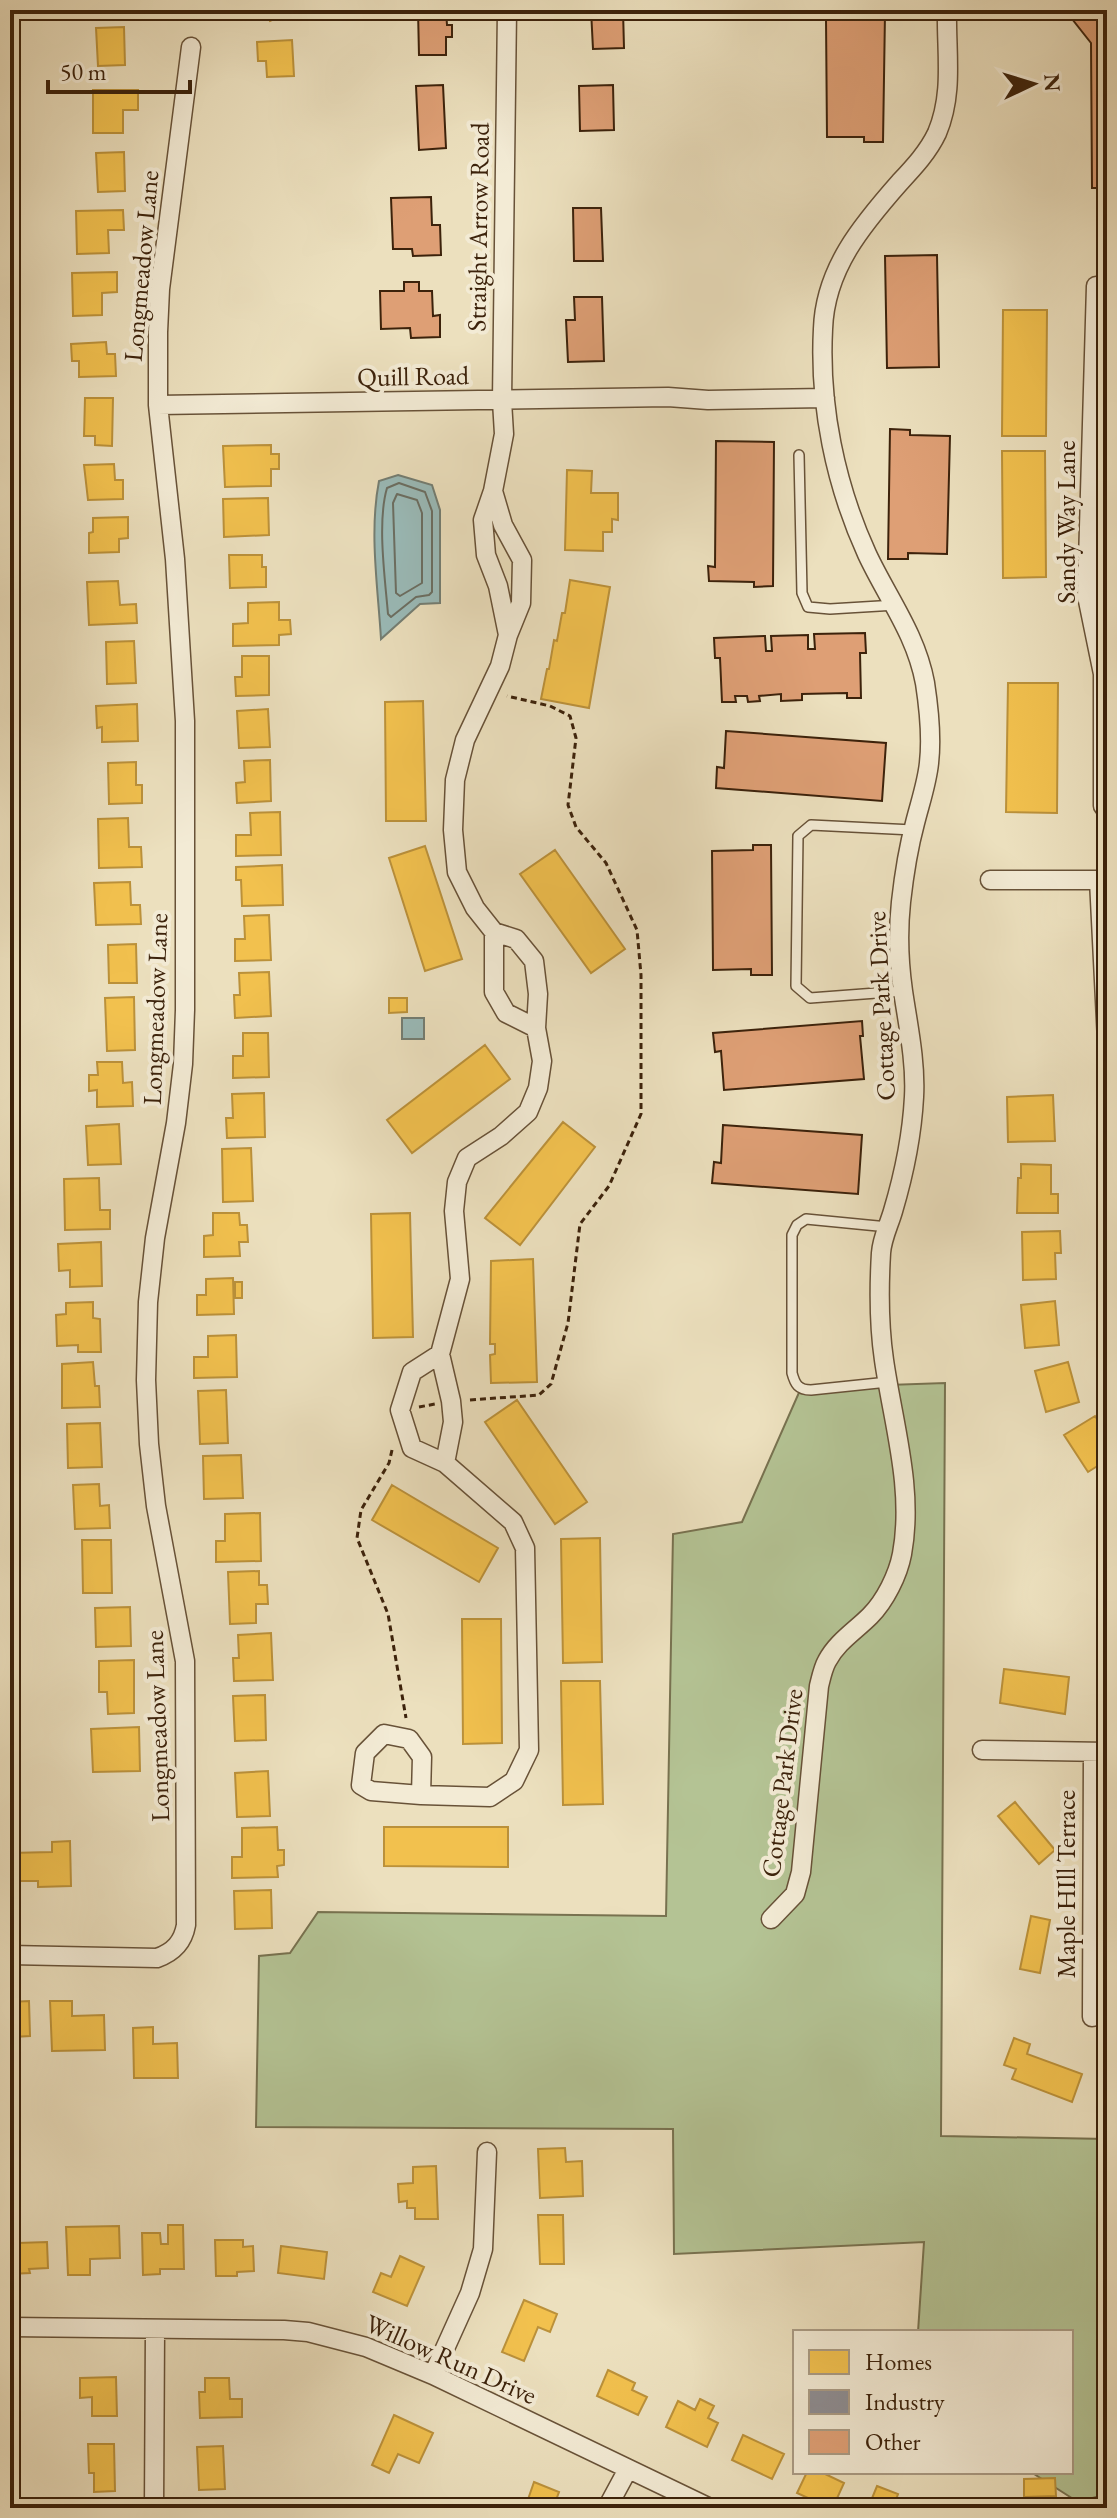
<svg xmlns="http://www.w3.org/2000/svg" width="1117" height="2518" viewBox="0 0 1117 2518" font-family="'EB Garamond',serif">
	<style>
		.green { fill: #b4c394; stroke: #787250; stroke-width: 2 }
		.water { fill: #9abbb9; stroke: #747e73; stroke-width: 2 }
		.homes { fill: #f2c14e; stroke: #bb913a; stroke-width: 2 }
		.industry { fill: #8d8d92; stroke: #756d6a; stroke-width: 2 }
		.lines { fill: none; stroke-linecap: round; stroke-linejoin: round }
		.shore { stroke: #6b6e62; stroke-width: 2 }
		.building { fill: #de9f75; stroke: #3c220b; stroke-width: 2 }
		.service-casing { stroke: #685238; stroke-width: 12 }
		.minor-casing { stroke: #685238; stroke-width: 21 }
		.path { stroke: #3c220b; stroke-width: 3; stroke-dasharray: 6 4; stroke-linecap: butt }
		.service { stroke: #f3ebd5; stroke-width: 9 }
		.minor { stroke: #f3ebd5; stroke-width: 18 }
		.labels { text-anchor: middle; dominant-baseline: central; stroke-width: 8; stroke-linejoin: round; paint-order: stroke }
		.street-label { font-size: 26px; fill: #3c220b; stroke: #f3ebd5 }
	</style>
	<rect width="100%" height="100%" fill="#ece0be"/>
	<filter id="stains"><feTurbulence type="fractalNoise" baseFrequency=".0025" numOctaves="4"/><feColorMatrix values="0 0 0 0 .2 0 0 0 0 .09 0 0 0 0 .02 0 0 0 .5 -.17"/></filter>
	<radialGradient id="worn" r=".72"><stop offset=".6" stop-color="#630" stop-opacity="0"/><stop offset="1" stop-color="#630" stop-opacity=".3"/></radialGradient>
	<!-- green -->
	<path class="green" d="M945 1383 941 2136 1107 2139V2494L1078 2502 1031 2472H1071V2332H918L924 2242 674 2254 673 2129 256 2127 259 1956 290 1953 318 1912 666 1916 673 1534 742 1522 801 1388Z"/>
	<!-- water -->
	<path class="water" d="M398 475 432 485 440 510V603L420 604 381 639C378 588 369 532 379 481Z
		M402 1018H424V1039H402Z"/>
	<!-- homes -->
	<path class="homes" d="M264 10H293L270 21Z
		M124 27 125 65 98 66 96 28Z
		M292 40 294 76 267 77 266 61H258L257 42Z
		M93 90H138V110H123V133H93Z
		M124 152 125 191 98 192 96 153Z
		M123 210 124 230H108L109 253 77 254 76 211Z
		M117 272V292L102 293V315L73 316 72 273Z
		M1003 310H1047L1046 436H1002Z
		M106 342 107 354H115L116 376 79 377V361H72L71 344Z
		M85 398H113L112 446 95 445V436H84Z
		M271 445V454H279V469H271V486L225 487 223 446Z
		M1002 451H1045L1046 577 1003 578Z
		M114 464 115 480H123V499L88 500 84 465Z
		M567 470 592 471 591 493H618V520L612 519V532H603V551L565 550Z
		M268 498 269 535 224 537 223 499Z
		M128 517V538L119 539V552L89 553V533L93 532V518Z
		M229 555H262V567H266V587L230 588Z
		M570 580 610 587 589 708 541 699 547 669H549L554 640 557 641 562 613H565Z
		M118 581 120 605 136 604 137 623 89 625 87 582Z
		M279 602V620H290L291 634 279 635V645L233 646V624L248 623V603Z
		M134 641 136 683 107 684 106 642Z
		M242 656H269V695L236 696 235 677H242Z
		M1008 683H1058L1057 813 1006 812Z
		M423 701 426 821H386L385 702Z
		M137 704 138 741 102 742V727L97 728 96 706Z
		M268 709 270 747 239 748 237 711Z
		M270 760 271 801 237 803 236 783 245 782 244 761Z
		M136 762V785H142V803L109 804 108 763Z
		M280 812 281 855 236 856V835H251L250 813Z
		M128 818 129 847H141L142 867 99 868 98 819Z
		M425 846 462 959 425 971 389 858Z
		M555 850 625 949 591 973 520 874Z
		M282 865 283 905 242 906 241 880H236V867Z
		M130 882 131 905H140L141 924 96 925 94 883Z
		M269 915 271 960 235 961V939H245L244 916Z
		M136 944 137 983H109L108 945Z
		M269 972 271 1016 235 1018 234 995H240L239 973Z
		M134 997 135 1050 107 1051 105 998Z
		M389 998H407V1012L389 1013Z
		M243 1033H268L269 1077 233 1078V1056H243Z
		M485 1045 510 1079 412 1153 387 1120Z
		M97 1062H122L123 1083 132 1082 133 1106 97 1107V1090L89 1091V1075H98Z
		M264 1093 265 1137 227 1138 226 1118H233L232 1094Z
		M1053 1095 1055 1141 1008 1142 1007 1097Z
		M563 1122 595 1147 520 1245 485 1218Z
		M119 1124 121 1164 88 1165 86 1126Z
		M251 1148 253 1201 223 1202 222 1149Z
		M1021 1164 1051 1165V1194H1058V1213H1017L1018 1178H1021Z
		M99 1178 100 1210H110V1229L65 1230 64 1179Z
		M213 1213H239L240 1225H247L248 1242H239L240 1256 204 1257V1236L213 1235Z
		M410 1213 413 1337 373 1338 371 1214Z
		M1060 1231 1061 1253H1055L1056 1279 1023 1280 1022 1232Z
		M101 1242 102 1286 70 1287V1270L59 1271 58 1244Z
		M533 1259 537 1382 491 1383 490 1355 495 1354V1344H490L491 1261Z
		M233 1278 234 1314 197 1315V1295H206V1279Z
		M235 1282H242V1298H235Z
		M1055 1301 1059 1345 1025 1348 1021 1305Z
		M93 1302V1318L100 1319 101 1352H78V1345L57 1346 56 1315 66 1314V1303Z
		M236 1335 237 1377 194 1378V1357H208V1336Z
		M93 1362 95 1386H99L100 1407 62 1408V1364Z
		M1068 1362 1079 1402 1046 1412 1035 1371Z
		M226 1390 228 1443 200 1444 198 1391Z
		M517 1400 587 1502 555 1524 485 1422Z
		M1095 1416 1107 1434V1460L1088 1472 1064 1435Z
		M100 1423 102 1467 68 1468 67 1424Z
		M241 1455 243 1498 204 1499 203 1456Z
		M99 1484 100 1506 109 1505 110 1528 75 1529 73 1485Z
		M392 1485 498 1548 479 1582 372 1520Z
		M260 1513 261 1561 216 1562V1541H225V1514Z
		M600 1538 602 1662 563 1663 561 1539Z
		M82 1540H111L112 1593H83Z
		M259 1571V1585H267L268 1604H256V1623L230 1624 228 1572Z
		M130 1607 131 1646 96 1647 95 1608Z
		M462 1619H501L502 1743 463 1744Z
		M271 1633 273 1680 234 1681 233 1658H239L238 1635Z
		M134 1660V1713L108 1714 107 1692H99V1661Z
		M1004 1669 1069 1677 1065 1714 1000 1703Z
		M561 1681H600L603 1804 563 1805Z
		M265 1695 266 1740 235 1741 233 1696Z
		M139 1727 140 1771 93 1772 91 1729Z
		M268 1771 270 1816 237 1817 235 1773Z
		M1015 1802 1055 1850 1039 1864 998 1816Z
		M277 1827 278 1850H284V1865L277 1866 278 1877 232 1878V1857H242V1828Z
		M384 1827H508V1867L384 1866Z
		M70 1841 71 1886 38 1887V1881H10V1853L52 1852V1842Z
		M271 1890 272 1928 235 1929 234 1891Z
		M1031 1916 1050 1920 1040 1973 1020 1969Z
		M29 2001 30 2036 13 2037 14 2045H10V2002Z
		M50 2001H72V2016L104 2015 105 2050 52 2051Z
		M153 2027V2044L177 2043 178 2078H134L133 2028Z
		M1014 2038 1030 2044 1027 2054 1082 2074 1072 2102 1012 2079 1016 2069 1004 2065Z
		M565 2148 566 2162 582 2161 583 2196 540 2198 538 2149Z
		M436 2166 438 2219H415V2208H407V2201L399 2202 398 2184 413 2183V2167Z
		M538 2215H563L564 2264H540Z
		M168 2225H183L184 2269H160V2274L143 2275 142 2233H160L161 2244H168Z
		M119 2226 120 2258 90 2259V2275H68L66 2227Z
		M10 2236H18V2243L47 2242 48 2268 29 2269 30 2273 10 2274Z
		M215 2240H243V2247L253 2246 254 2271 237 2272V2276H216Z
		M281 2246 327 2252 324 2279 278 2273Z
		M400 2256 424 2267 407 2306 373 2292 381 2273 391 2277Z
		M524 2300 557 2314 550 2332 538 2327 524 2361 502 2352Z
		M608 2370 635 2383 632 2390 647 2397 638 2415 597 2396Z
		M116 2377 117 2416H92V2397L80 2398V2378Z
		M205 2378H229L230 2399H242V2417L200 2418 199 2392H205Z
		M700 2399 714 2406 708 2418 718 2423 707 2447 666 2427 678 2401 695 2410Z
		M394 2415 433 2433 419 2463 398 2454 389 2473 372 2465Z
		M743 2435 784 2454 772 2479 732 2460Z
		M88 2444H114L115 2491 94 2492V2473H89Z
		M223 2446 225 2489 199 2490 197 2447Z
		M807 2472H821L844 2483 834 2505 823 2500 821 2504 797 2493Z
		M1055 2478 1056 2496 1024 2497V2479Z
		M534 2482 559 2492 553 2508H525Z
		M877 2486 898 2494 893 2508H868Z"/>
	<!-- industry -->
	<path class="industry" d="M1104 347H1107V390L1103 389Z"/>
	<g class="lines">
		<!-- shore -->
		<path class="shore" d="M399 483 425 492 432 511V592L429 595 416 597 391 617 388 614C385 578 377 522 387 488Z
			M397 494 417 500 422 513V583L400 596 396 593 393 503Z"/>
	</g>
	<!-- building -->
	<path class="building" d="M418 10H446L447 25H452V37H446V55H419Z
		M591 10H623L624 48 593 49Z
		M1065 10H1107V188H1092L1091 43Z
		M866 13H885L883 142H864V137H827L826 19 866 18Z
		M443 85 446 148 419 150 416 86Z
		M613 85 614 130 580 131 579 86Z
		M431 197 432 225H440L441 255 413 256 412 249H393L391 198Z
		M573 208H601L603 261H574Z
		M937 255 939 367 887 368 885 256Z
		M404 282H419V291H432L433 316 440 315V337L411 338 410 328 381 329 380 291H404Z
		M574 297H602L604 361 568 362 566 320H575Z
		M890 429 910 430V435L950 436 947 554 908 553V559H888Z
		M716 441 774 442 773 586 754 587V582L709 581 708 566 715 567Z
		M865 633 866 653H860L861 698H847V693L802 694V700L781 701V694L759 696 760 701 748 702 747 696H735L736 702H722L720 658H715L714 638 765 636 766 651H772L771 636 808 635V649H815L814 634Z
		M726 731 886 743 882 801 716 788 717 767 724 768Z
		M753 845H771L772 975H751V969L713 970 712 851 753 850Z
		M862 1021 863 1036H860L864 1079 724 1090 721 1051 715 1052 713 1033Z
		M723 1125 862 1135 858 1194 712 1183 714 1162 721 1163Z"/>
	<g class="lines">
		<defs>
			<path id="service" d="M799 455 802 593 808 607 830 609 896 605
				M903 991 810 998 796 986 798 836 811 825 913 830
				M888 1382 811 1390C798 1390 795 1384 792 1373V1235L797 1225 806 1219 888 1227"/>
			<path id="minor" d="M507 10 502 401 504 434 493 491 483 520 486 555 498 586 508 635
				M158 405 668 397 708 400 825 398
				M1103 806V674L1087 596 1096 286H1107
				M990 880H1107
				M1099 880 1107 1041
				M494 932V992L506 1013 536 1028
				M445 1463 453 1422 451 1401 440 1354 460 1279 454 1211 457 1182 467 1158 501 1136 528 1112 538 1088 542 1061 536 1028 538 994 534 961 516 939 494 932 475 908 457 872 453 830 455 780 465 740 500 666 508 635 521 603 522 560 503 525 493 491
				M982 1750 1107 1752
				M421 1795 371 1791 361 1785 365 1753 384 1734 409 1739 422 1757 421 1795 490 1797 514 1781 529 1750 525 1548 513 1522 445 1463 412 1448 400 1410 412 1372 440 1354
				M771 1919 795 1894 801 1872 819 1686C821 1678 823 1668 827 1661 837 1642 855 1631 870 1616 885 1601 898 1575 902 1554 914 1489 893 1423 884 1360 879 1326 879 1287 881 1253 882 1238 889 1225 893 1211 904 1174 912 1135 914 1097 916 1062 908 1025 903 991 899 963 898 930 901 902 904 875 908 849 915 823 920 803 927 783 929 763 932 737 929 709 925 683 916 634 887 597 867 554 835 484 819 405 823 329 825 269 862 225 900 182 914 167 928 152 937 133 954 93 946 52 947 10
				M10 1955 157 1958C174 1952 183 1942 186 1925L185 1661 156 1506 149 1444 146 1380 148 1302 155 1238 176 1123 183 1064 185 1010V721L175 559 158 405V332L160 289 191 47
				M1092 2017 1093 1752
				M10 2327 284 2330 308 2332 366 2347 433 2375 710 2508
				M433 2375 470 2293 483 2249 487 2152
				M154 2508 155 2329
				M607 2508 628 2469"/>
		</defs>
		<!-- service casing -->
		<use href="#service" class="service-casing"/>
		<!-- minor casing -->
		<use href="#minor" class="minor-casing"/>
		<!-- path -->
		<path class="path" d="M470 1400 539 1395 551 1384 568 1323 580 1224 609 1186 641 1114V975L637 930 606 863 576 827 568 805 576 738 570 716 550 706 507 696
			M419 1407 435 1404
			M392 1450 389 1463 361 1510 357 1538 388 1614 406 1718"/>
		<!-- service -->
		<use href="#service" class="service"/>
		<!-- minor -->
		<use href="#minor" class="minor"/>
	</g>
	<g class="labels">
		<!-- street labels -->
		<g class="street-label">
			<text transform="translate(478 227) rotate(-89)">Straight Arrow Road</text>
			<text transform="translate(141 266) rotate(-85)">Longmeadow Lane</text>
			<text transform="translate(413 376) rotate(-1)">Quill Road</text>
			<text transform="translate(1066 522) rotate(-90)">Sandy Way Lane</text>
			<text transform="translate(881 1006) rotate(-93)">Cottage Park Drive</text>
			<text transform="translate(155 1009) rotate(-88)">Longmeadow Lane</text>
			<text transform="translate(157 1726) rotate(-92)">Longmeadow Lane</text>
			<text transform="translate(782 1783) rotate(-83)">Cottage Park Drive</text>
			<text transform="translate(1066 1884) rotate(-90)">Maple HIll Terrace</text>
			<text transform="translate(451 2359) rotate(24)">Willow Run Drive</text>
		</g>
	</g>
	<!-- margin -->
	<rect width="1117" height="2518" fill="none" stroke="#ece0be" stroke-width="40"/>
	<rect x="12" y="12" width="1093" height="2494" fill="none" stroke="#3c220b" stroke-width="4"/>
	<rect x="20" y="20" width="1077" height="2478" fill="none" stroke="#3c220b" stroke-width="2"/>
	<!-- legend -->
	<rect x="793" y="2330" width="280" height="144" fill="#f3ebd5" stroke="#aa9b84" stroke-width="2"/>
	<rect x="809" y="2350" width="40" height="24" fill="#f2c14e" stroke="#aa9b84" stroke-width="2"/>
	<text x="865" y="2370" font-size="24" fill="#3c220b">Homes</text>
	<rect x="809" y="2390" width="40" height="24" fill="#8d8d92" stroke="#aa9b84" stroke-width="2"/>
	<text x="865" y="2410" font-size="24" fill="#3c220b">Industry</text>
	<rect x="809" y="2430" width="40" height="24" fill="#de9f75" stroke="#aa9b84" stroke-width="2"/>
	<text x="865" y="2450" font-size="24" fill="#3c220b">Other</text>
	<!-- north arrow -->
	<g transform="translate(1033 84) rotate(86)" stroke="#f3ebd5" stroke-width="6" paint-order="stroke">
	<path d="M0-6L14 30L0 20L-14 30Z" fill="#3c220b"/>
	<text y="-12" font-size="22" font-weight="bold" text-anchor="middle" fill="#3c220b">N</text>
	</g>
	<!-- scale -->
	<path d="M48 80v12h142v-12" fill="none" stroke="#3c220b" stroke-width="4"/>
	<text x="60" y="80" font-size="24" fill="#3c220b" stroke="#f3ebd5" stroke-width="6" paint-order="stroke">50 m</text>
	<rect width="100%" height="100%" filter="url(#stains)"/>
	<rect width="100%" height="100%" fill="url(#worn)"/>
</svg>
